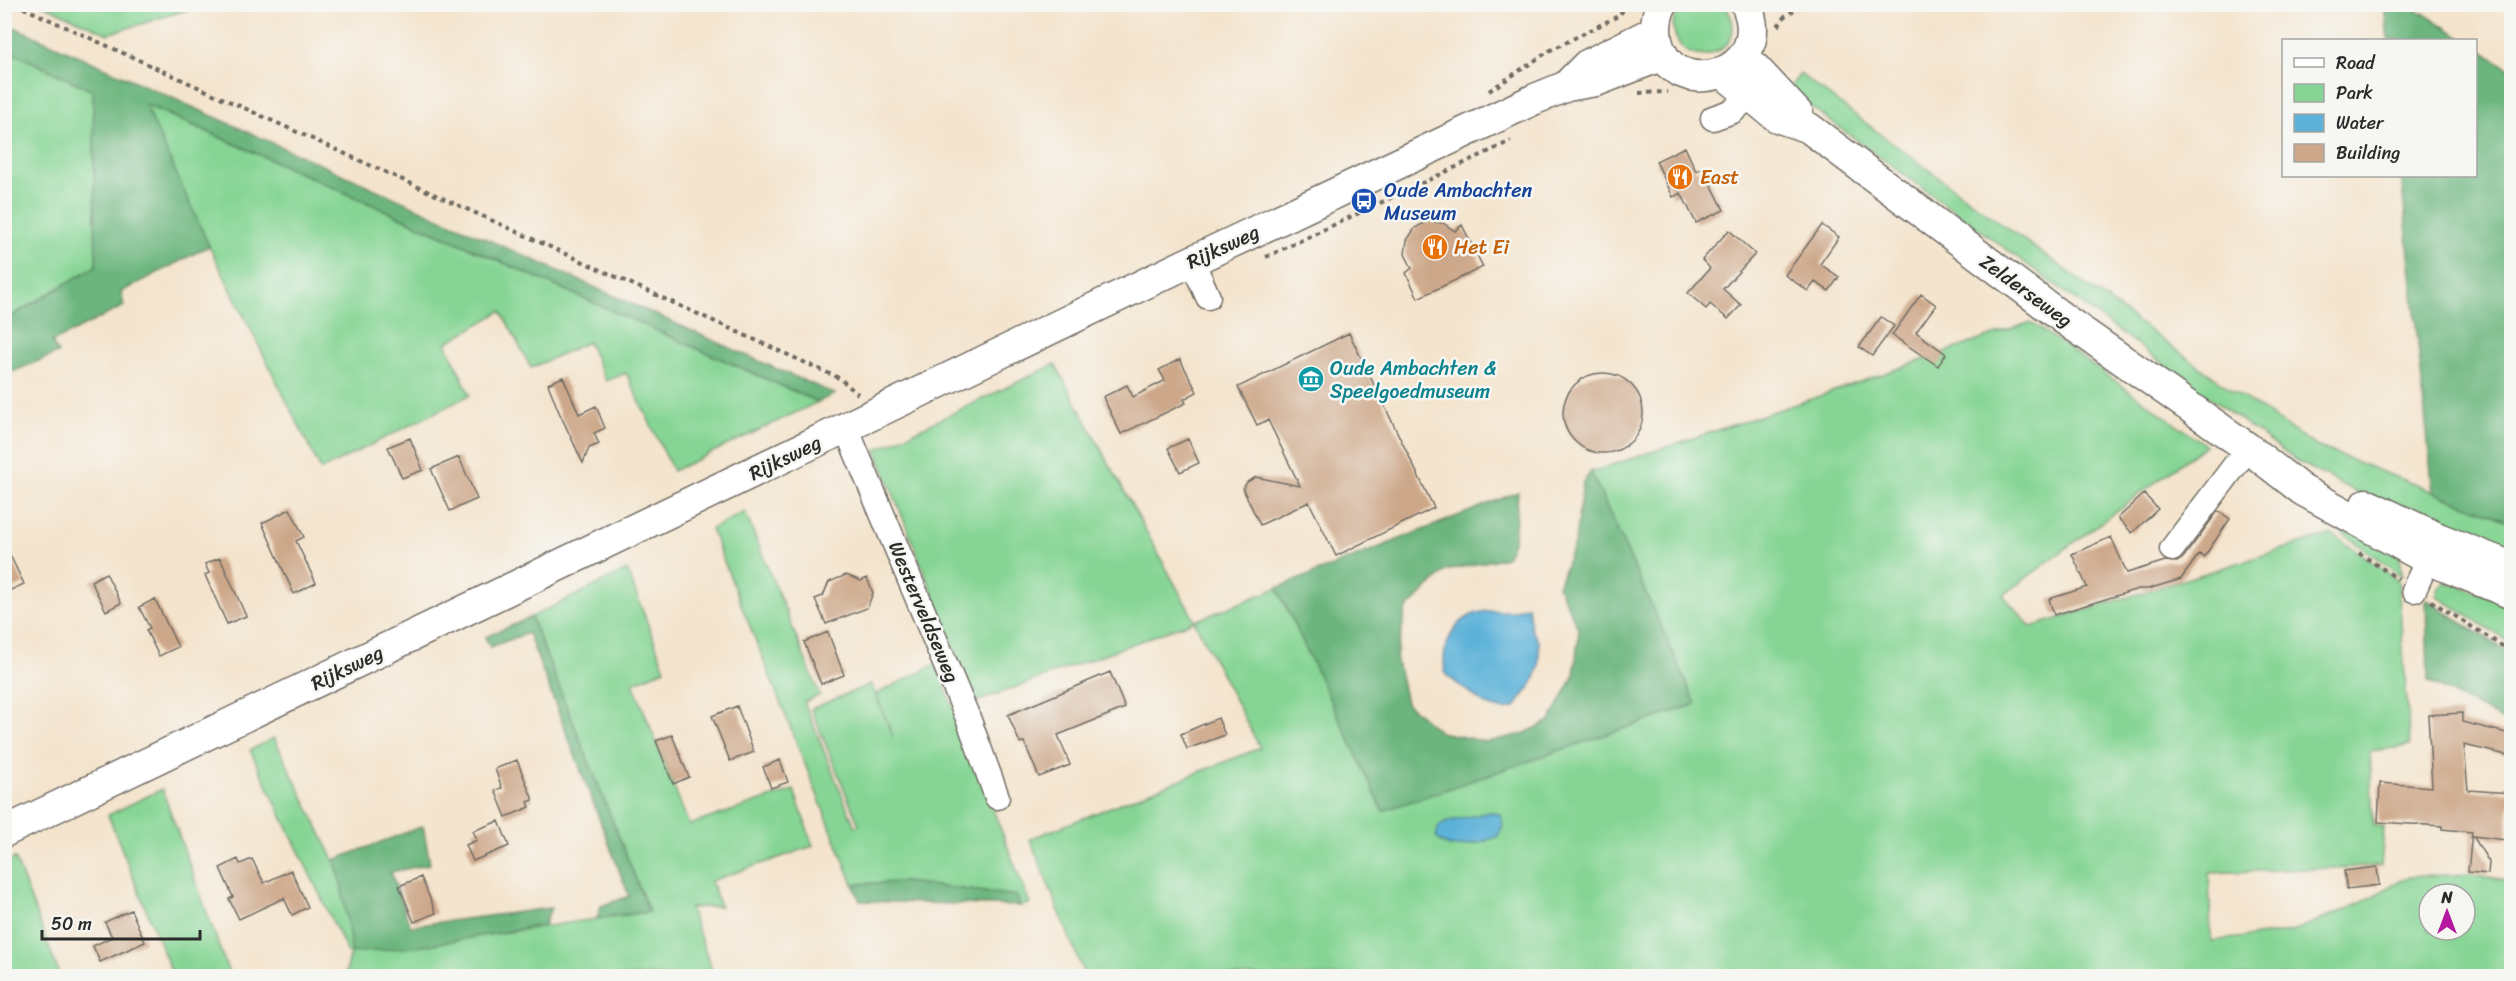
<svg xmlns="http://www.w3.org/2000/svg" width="2516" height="981" viewBox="0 0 2516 981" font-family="Sriracha,sans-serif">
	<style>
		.green { fill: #86d594; stroke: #588060; stroke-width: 1.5; fill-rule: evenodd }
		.forest { fill: #6cb67e; stroke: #4c7054; stroke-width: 1.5 }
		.water { fill: #5db2d9; stroke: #446e82; stroke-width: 1.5 }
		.building { fill: #cda789 }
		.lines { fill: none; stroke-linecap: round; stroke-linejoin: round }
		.minor-casing { stroke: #716c64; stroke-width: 27 }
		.major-casing { stroke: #716c64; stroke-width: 33 }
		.path { stroke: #716c64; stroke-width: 4; stroke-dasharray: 4.5 4.5; stroke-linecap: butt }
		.minor { stroke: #fff; stroke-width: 24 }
		.major { stroke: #fff; stroke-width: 30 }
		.labels { text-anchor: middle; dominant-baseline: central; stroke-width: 5; stroke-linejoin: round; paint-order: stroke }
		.food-label { font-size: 20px; fill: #c56008; stroke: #f6f6f2; text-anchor: start }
		.transit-label { font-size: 20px; fill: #164399; stroke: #f6f6f2; text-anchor: start }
		.street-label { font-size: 20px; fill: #2b2b2b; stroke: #f6f6f2 }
		.culture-label { font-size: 20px; fill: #0d838f; stroke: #f6f6f2; text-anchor: start }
	</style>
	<rect width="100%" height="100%" fill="#f6f6f2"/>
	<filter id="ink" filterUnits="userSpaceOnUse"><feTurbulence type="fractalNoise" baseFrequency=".0167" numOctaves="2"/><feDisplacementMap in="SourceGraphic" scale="12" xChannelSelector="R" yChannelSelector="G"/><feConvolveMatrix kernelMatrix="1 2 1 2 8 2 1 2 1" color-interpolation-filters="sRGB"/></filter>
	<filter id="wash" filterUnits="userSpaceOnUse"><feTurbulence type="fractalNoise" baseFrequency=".008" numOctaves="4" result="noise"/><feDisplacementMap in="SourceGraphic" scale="24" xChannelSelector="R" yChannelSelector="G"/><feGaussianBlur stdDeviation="1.35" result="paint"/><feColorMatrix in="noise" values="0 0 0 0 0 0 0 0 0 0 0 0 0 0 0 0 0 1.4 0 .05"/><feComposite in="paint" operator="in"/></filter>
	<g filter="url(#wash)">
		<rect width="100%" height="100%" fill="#f4e4cd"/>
		<!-- green -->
		<path class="green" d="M43 5V4L203 5 108 34Z
			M1682 5H1724C1757 46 1689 78 1675 35 1671 24 1674 13 1682 5Z
			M5 49 93 91 96 266 5 320Z
			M1800 74 1999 222 2229 388 2316 446 2511 522V559L2402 515 2298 462 1788 90Z
			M144 104 818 402 673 471 626 373 606 381 588 342 531 368 501 311 446 343 470 395 321 470 209 246Z
			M2031 322 2206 445 2003 595 2031 627 2332 534 2398 580 2410 746 2370 751 2373 825 2384 827 2381 866 2209 873 2211 941 2291 932 2358 904 2408 877 2470 874 2511 881V976H1085L1030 839 1260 748 1194 621 976 702 876 450 1055 364 1195 621 1277 588 1383 810 1696 704 1591 472 1817 397ZM1470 817 1486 841 1466 846H1450V821ZM2429 894H2465V930H2429Z
			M2268 480 2400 555 2402 576Z
			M745 512 820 695 804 702 855 827 859 825 811 709 871 684 893 737 876 694 936 664 1030 904 1020 906 1016 896 904 882 853 884 711 529Z
			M627 570 665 669 633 683 689 825 794 790 813 846 711 881 720 906 690 908 714 976H345L351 953H348L250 750 274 738 334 860 340 877 352 952C451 943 549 924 649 912L531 617Z
			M2447 582 2511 604V643L2436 596 2440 585Z
			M162 789 230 976H173L108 815Z
			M15 858 60 976H5V863Z"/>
		<!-- forest -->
		<path class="forest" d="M2384 5H2410L2466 40H2388Z
			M5 23 768 365 835 394 818 402 145 104 209 246 121 292 124 306 52 342 58 353 5 375V320L96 266 93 91 5 49Z
			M2476 47 2511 70V522L2433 492 2401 176H2476Z
			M1591 472 1696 704 1383 811 1277 588 1518 492 1514 541 1506 557 1445 571 1406 610 1396 657 1406 703 1440 732 1487 742 1523 734 1550 721 1574 675 1579 630 1558 586 1575 541 1583 482Z
			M2426 599 2511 654V725L2428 681Z
			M531 617 649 912 597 918 601 906 629 896 528 633 490 647 485 637Z
			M423 826 430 864 391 872 410 926 551 908 544 925 423 946 352 953 340 877 334 860Z
			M904 882 1017 896 1020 906 860 901 853 884Z"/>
		<!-- water -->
		<path class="water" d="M1528 606 1531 629 1539 643V667L1533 683 1515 707 1504 710 1486 705 1446 675C1439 651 1452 621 1477 613 1488 609 1499 612 1511 611 1517 610 1523 607 1528 606Z
			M1490 812 1499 814C1505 823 1503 828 1497 837 1480 842 1449 855 1436 837L1439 826 1450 821Z"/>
		<g id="blocks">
			<!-- building -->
			<path class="building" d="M1685 147 1696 171 1703 168 1724 210 1696 223 1681 193 1673 197 1656 161Z
				M1428 221 1443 223 1455 231 1462 225 1483 267 1418 298 1406 273 1412 268 1405 254 1407 240 1415 228Z
				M1822 225 1839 237 1820 264 1839 277 1829 291 1815 282 1808 291 1785 275Z
				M1729 230 1755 254 1723 289 1741 305 1728 319 1710 304 1706 309 1688 293 1710 268 1702 260Z
				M1921 294 1936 305 1916 332 1946 354 1938 366 1892 335Z
				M1881 317 1894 326 1872 356 1859 347Z
				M1349 333 1434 508 1336 556 1309 502 1260 525 1243 489 1247 482 1256 477 1300 486 1268 420 1257 425 1238 387Z
				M1180 359 1197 392 1184 399 1186 403 1121 434 1103 397 1127 385 1133 397 1162 382 1165 380 1159 370Z
				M1563 413a40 40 0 1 1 80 0a40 40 0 1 1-80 0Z
				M563 377 579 414 596 406 605 428 594 433 599 444 589 448 583 463 559 412 548 384Z
				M410 438 423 470 402 478 388 447Z
				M1188 439 1199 463 1180 472 1168 448Z
				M459 457 477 499 450 511 431 469Z
				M2144 494 2158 509 2132 533 2118 518Z
				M290 509 304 537 296 541 316 583 294 594 262 523Z
				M2218 511 2230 519 2204 557 2199 554 2181 579 2148 589H2138L2054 615 2049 599 2087 587 2072 554 2111 537 2127 573 2165 561 2177 562 2183 558Z
				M4 543 24 584 4 593Z
				M220 558 246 616 227 624 205 575 209 573 205 564Z
				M106 573 121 603 106 611 91 581Z
				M846 575 861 581 867 578 873 593 867 608 826 624 815 599 823 596 829 582Z
				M155 599 178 647 159 656 146 630 150 628 139 607Z
				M828 632 844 675 821 684 804 642Z
				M1110 672 1125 708 1058 735 1070 765 1039 777 1024 742 1020 743 1008 715Z
				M737 706 754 752 730 761 712 716Z
				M2462 713V722L2511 734V756L2464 745 2468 790 2511 793 2506 840 2473 836 2489 862 2488 874 2468 872 2472 832 2442 829V826L2378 822 2380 783 2432 787 2428 715Z
				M1218 718 1225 735 1187 749 1181 734Z
				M672 735 689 777 673 784 656 741Z
				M517 760 533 800 528 802 530 807 506 817 495 790 502 788 495 769Z
				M780 760 788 782 771 788 763 767Z
				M499 821 509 846 473 861 466 845 477 840 473 831Z
				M238 859 240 864 252 859 264 883 291 870 308 907 292 915 284 898 239 919 229 899 233 897 220 868Z
				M2377 867 2379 885 2347 889 2344 871Z
				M421 877 436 913 414 922 399 886Z
				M131 910 145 942 100 962 93 946 112 937 105 922Z"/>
		</g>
	</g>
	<g filter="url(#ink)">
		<use href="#blocks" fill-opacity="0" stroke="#716c64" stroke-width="1.5"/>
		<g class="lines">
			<defs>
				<path id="minor" d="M1713 118 1733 111 1750 95
					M1192 261 1208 297
					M846 428 968 718 997 797
					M2172 549 2248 448
					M2414 590 2435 543"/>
				<path id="major" d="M1662 4C1656 15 1655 28 1657 40 1670 105 1778 76 1746 4
					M1744 56 1798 114
					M1723 73 1777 117 1809 128 2064 319 2248 448 2302 490 2427 559 2512 594
					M1571 81 1587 65 1655 31
					M2366 504 2438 538 2512 567
					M4 832 1192 261 1535 99 1567 86 1596 81 1663 55"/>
			</defs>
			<!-- minor casing -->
			<use href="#minor" class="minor-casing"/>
			<!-- major casing -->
			<use href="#major" class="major-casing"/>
			<!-- path -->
			<path class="path" d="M15 4 839 378 858 394
				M1778 26 1785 16 1804 4
				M1489 91 1549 51 1620 15 1626 4
				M1639 93 1667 92
				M1266 257 1511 141
				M2359 553 2398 579
				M2431 601 2512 652"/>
			<!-- minor -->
			<use href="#minor" class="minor"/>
			<!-- major -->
			<use href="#major" class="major"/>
		</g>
	</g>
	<!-- icons -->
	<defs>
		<symbol id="restaurant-disc" viewBox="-11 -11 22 22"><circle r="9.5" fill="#e8710a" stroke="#f6f6f2"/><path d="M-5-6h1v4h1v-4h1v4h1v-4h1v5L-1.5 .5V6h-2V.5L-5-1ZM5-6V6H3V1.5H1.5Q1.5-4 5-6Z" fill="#fff"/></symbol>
		<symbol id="bus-disc" viewBox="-11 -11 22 22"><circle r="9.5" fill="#1a4fb4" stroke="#f6f6f2"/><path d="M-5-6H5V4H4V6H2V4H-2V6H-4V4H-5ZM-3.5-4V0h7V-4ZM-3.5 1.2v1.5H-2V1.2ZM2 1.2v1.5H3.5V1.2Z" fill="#fff"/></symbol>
		<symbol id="museum-disc" viewBox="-11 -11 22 22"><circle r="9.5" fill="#0f9aa8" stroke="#f6f6f2"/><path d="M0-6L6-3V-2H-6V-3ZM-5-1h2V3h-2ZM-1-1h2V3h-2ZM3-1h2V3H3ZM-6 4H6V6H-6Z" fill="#fff"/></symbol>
	</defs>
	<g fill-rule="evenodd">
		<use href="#restaurant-disc" x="1665" y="162" width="30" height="30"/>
		<use href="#bus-disc" x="1349" y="186" width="30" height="30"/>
		<use href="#restaurant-disc" x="1420" y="232" width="30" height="30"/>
		<use href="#museum-disc" x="1296" y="364" width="30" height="30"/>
	</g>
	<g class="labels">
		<!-- food labels -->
		<g class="food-label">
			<text x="1700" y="177">East</text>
			<text x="1454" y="247">Het Ei</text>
		</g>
		<!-- transit labels -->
		<g class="transit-label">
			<text x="1384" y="190">Oude Ambachten<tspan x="1384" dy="23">Museum</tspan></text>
		</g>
		<!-- street labels -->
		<g class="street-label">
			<text transform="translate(1223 247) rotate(-25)">Rijksweg</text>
			<text transform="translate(2026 291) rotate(36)">Zelderseweg</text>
			<text transform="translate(785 458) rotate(-26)">Rijksweg</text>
			<text transform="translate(924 612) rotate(67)">Westerveldseweg</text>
			<text transform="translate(347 668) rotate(-26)">Rijksweg</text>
		</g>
		<!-- culture labels -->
		<g class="culture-label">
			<text x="1330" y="368">Oude Ambachten &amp;<tspan x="1330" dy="23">Speelgoedmuseum</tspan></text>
		</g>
	</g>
	<!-- margin -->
	<rect width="2516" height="981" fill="none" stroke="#f6f6f2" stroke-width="24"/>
	<!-- legend -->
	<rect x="2282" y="39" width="195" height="138" fill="#f6f6f2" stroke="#a5a5a2" stroke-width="1.5"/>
	<rect x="2294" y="58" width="30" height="9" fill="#ffffff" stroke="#a5a5a2" stroke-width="1.5"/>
	<text x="2336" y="69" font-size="18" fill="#2b2b2b">Road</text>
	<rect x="2294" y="84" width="30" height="18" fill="#86d594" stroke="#a5a5a2" stroke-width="1.5"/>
	<text x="2336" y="99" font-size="18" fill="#2b2b2b">Park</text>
	<rect x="2294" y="114" width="30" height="18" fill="#5db2d9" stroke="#a5a5a2" stroke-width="1.5"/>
	<text x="2336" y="129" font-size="18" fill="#2b2b2b">Water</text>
	<rect x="2294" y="144" width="30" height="18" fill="#cda789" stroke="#a5a5a2" stroke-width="1.5"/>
	<text x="2336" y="159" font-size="18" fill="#2b2b2b">Building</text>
	<!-- north arrow -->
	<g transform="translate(2447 912)"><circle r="28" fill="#f6f6f2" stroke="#a5a5a2" stroke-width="1.5"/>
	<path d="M0-4.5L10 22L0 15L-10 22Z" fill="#b5179e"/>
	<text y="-9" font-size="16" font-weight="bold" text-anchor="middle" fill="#2b2b2b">N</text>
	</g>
	<!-- scale -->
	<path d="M42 930v9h158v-9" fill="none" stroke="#2b2b2b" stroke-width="3"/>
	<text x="51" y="930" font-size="18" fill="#2b2b2b" stroke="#f6f6f2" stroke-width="4.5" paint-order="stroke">50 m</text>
</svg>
